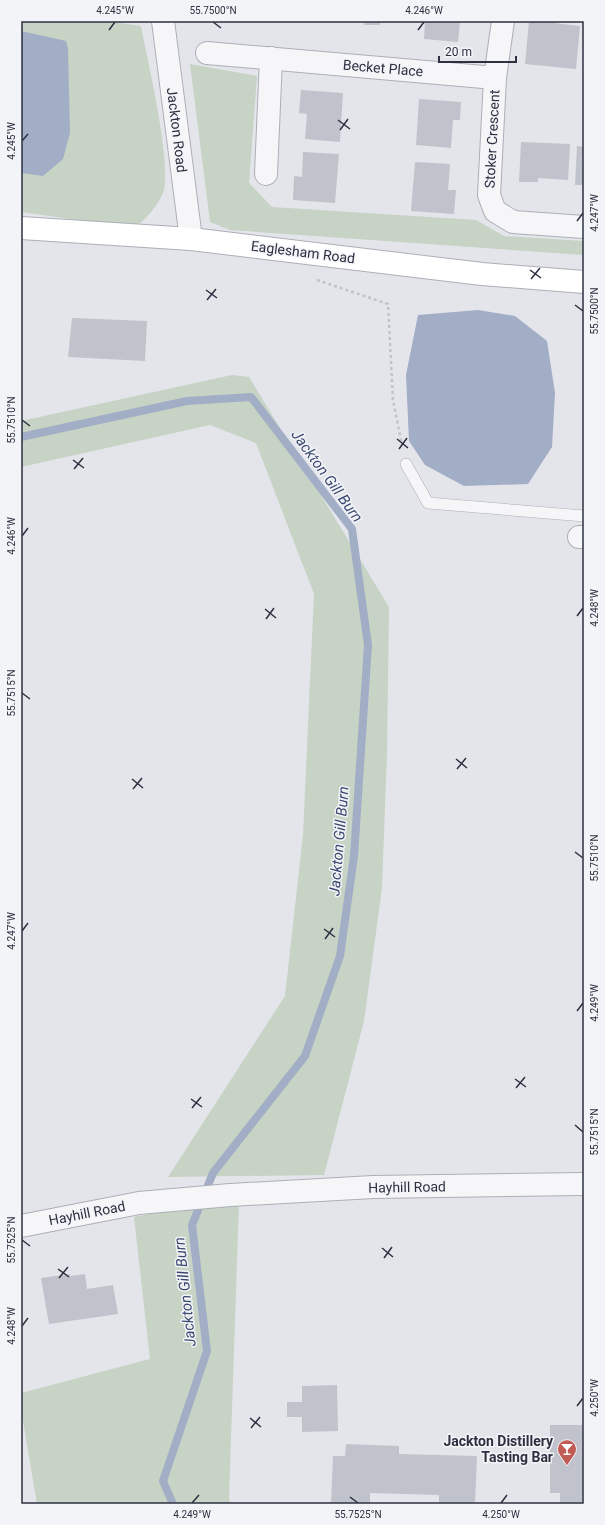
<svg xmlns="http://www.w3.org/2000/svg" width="605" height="1525" viewBox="0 0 605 1525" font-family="Roboto,sans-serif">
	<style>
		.green { fill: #c6d3c5 }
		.water { fill: #a2adc6 }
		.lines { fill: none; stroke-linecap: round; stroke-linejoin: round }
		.stream { stroke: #a2adc6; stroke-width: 8 }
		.building { fill: #c1c3cc }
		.lane-casing { stroke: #acafb7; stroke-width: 12 }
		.street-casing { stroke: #acafb7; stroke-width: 24 }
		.secondary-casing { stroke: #acafb7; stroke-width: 24 }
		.path { stroke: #c2c3c9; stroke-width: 2.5; stroke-dasharray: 3 3; stroke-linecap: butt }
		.lane { stroke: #f6f6f9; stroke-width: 11 }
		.street { stroke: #f6f6f9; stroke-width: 22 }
		.secondary { stroke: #fff; stroke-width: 22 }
		.ticks { fill: none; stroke: #2d3041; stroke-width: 1.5 }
		.labels { text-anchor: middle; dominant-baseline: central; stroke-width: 3; stroke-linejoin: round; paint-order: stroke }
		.street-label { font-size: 14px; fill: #2d3041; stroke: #f3f4f7 }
		.poi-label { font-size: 14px; font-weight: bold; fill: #2d3041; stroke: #f3f4f7; text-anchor: end }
		.water-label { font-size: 15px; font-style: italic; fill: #3a4871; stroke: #f3f4f7 }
		.neatline { fill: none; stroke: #2d3041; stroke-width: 1.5 }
		.ticks-label { font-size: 10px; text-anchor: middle; fill: #2d3041 }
	</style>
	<rect width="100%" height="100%" fill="#e3e5ea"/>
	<!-- green -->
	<path class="green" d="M21 21H106L141 26C147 58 173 167 163 193 156 208 147 218 134 228L21 212Z
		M190 64 257 76 249 183 272 207 476 220 504 236 584 241V255L230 230 210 222Z
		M232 375 249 377 389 607 387 753 382 888 364 1021 324 1175 168 1177 285 996 303 835 314 594 256 443 210 425 21 467V421Z
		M239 1203 229 1497 230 1504H37L21 1409V1393L150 1359 134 1217 179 1208Z"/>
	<!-- water -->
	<path class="water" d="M21 31 66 41 68 48 70 133 63 159 43 176 21 173Z
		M478 310 515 316 547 341 555 393 552 447 528 484 464 486 425 465 409 441 406 375 418 315Z"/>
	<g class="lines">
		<!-- stream -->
		<path class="stream" d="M21 437 187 401 251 397 352 529 368 645 354 856 340 956 305 1056 213 1173 192 1225 207 1351 163 1481 173 1504"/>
	</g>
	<!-- building -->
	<path class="building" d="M365 21H380V25H364Z
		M425 21H460L458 42 424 39Z
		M529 21H555L554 23 580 26 576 69 525 64Z
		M301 90 343 93 340 142 305 139 307 114 299 113Z
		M419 99 461 102 460 120H453L451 148 416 145Z
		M521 142 570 144 568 180 538 178V182H519Z
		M577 146 584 147V185H575Z
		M303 152 339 154 335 203 293 200 294 176 302 177Z
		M415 162 450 164 448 190H456L454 214 411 211Z
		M72 318 147 321 145 361 68 357Z
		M70 1274V1276L85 1274 87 1289 113 1285 118 1314 49 1324 41 1278Z
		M337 1385 338 1431 302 1432V1417H287V1402H302V1386Z
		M550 1425H584V1504H560V1493H550Z
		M346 1444 399 1446V1454L477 1456 475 1504H439V1495L370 1493V1504H331L333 1456H345Z"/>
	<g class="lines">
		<defs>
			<path id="lane" d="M406 464 428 503 584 516"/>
			<path id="street" d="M163 21 191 239
				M503 21 495 78 489 195 495 211 513 222 584 227
				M207 53 495 78
				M266 174 271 58
				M579 537H584
				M21 1226 139 1203 230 1195 373 1187 584 1184"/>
			<path id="secondary" d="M21 228 191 239 482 274 584 282"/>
		</defs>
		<!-- lane casing -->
		<use href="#lane" class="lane-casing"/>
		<!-- street casing -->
		<use href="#street" class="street-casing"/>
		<!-- secondary casing -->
		<use href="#secondary" class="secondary-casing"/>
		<!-- path -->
		<path class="path" d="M317 280 388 304 393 400 402 445"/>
		<!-- lane -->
		<use href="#lane" class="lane"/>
		<!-- street -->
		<use href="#street" class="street"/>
		<!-- secondary -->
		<use href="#secondary" class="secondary"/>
	</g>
	<!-- ticks -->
	<path class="ticks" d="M213 22 221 28M109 30 115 22M418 30 424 22M338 120 350 129M340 130 348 119M22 141 28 134M577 221 583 213M530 270 541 278M531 279 540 268M206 290 217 298M207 300 216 289M575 305 583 311M22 420 30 426M397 439 408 448M399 449 407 438M73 460 84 468M74 469 83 458M22 536 28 528M265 609 276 618M577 616 583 608M266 619 274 608M22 693 30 699M456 759 467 768M457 769 466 758M132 779 143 788M133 789 142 778M575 852 583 858M324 929 335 937M22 931 28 923M325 939 333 928M577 1011 583 1003M515 1079 526 1087M516 1088 525 1077M191 1099 202 1107M192 1108 201 1097M575 1125 583 1132M22 1240 30 1246M382 1248 393 1257M384 1258 392 1247M58 1269 69 1277M59 1278 68 1267M22 1326 28 1318M577 1406 583 1398M250 1418 261 1427M251 1428 260 1417M350 1497 358 1503M192 1503 199 1495M501 1503 507 1495"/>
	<!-- icons -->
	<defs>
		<symbol id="bar-pin" viewBox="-11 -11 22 30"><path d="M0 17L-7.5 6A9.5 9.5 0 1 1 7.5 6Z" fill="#c25a55" stroke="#f3f4f7"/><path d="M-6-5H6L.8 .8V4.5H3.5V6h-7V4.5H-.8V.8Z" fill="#fff"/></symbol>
	</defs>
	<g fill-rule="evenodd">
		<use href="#bar-pin" x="556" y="1438" width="22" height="30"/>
	</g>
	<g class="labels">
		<!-- street labels -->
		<g class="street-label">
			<text transform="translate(383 68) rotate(5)">Becket Place</text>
			<text transform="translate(177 130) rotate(83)">Jackton Road</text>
			<text transform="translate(492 139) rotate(-87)">Stoker Crescent</text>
			<text transform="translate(303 252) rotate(7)">Eaglesham Road</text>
			<text transform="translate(407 1187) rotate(-1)">Hayhill Road</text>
			<text transform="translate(87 1213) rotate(-11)">Hayhill Road</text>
		</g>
		<!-- poi labels -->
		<g class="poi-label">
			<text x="553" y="1441">Jackton Distillery<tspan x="553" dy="16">Tasting Bar</tspan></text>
		</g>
		<!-- water labels -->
		<g class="water-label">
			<text transform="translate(327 476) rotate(54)">Jackton Gill Burn</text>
			<text transform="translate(339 841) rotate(-85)">Jackton Gill Burn</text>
			<text transform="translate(185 1292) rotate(-96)">Jackton Gill Burn</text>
		</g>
	</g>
	<!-- border -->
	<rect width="605" height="1525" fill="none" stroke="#f3f4f7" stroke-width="44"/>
	<!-- scale -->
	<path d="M439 56v6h77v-6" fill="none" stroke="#2d3041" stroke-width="2"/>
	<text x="445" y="56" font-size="12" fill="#2d3041" stroke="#f3f4f7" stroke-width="3" paint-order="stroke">20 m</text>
	<rect x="22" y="22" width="561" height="1481" class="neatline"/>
	<g class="ticks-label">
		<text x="115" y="14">4.245°W</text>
		<text x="213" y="14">55.7500°N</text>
		<text x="424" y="14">4.246°W</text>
		<text transform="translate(11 141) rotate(-90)" y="4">4.245°W</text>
		<text transform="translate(594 213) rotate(-90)" y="4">4.247°W</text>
		<text transform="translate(594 311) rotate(-90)" y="4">55.7500°N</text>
		<text transform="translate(11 420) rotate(-90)" y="4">55.7510°N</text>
		<text transform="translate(11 536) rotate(-90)" y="4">4.246°W</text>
		<text transform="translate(594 608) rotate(-90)" y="4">4.248°W</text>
		<text transform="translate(11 693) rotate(-90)" y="4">55.7515°N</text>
		<text transform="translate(594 858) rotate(-90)" y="4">55.7510°N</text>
		<text transform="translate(11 931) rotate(-90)" y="4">4.247°W</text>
		<text transform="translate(594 1003) rotate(-90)" y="4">4.249°W</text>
		<text transform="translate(594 1132) rotate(-90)" y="4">55.7515°N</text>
		<text transform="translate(11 1240) rotate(-90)" y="4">55.7525°N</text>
		<text transform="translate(11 1326) rotate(-90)" y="4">4.248°W</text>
		<text transform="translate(594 1398) rotate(-90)" y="4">4.250°W</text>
		<text x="192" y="1518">4.249°W</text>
		<text x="358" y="1518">55.7525°N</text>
		<text x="501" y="1518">4.250°W</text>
	</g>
</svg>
